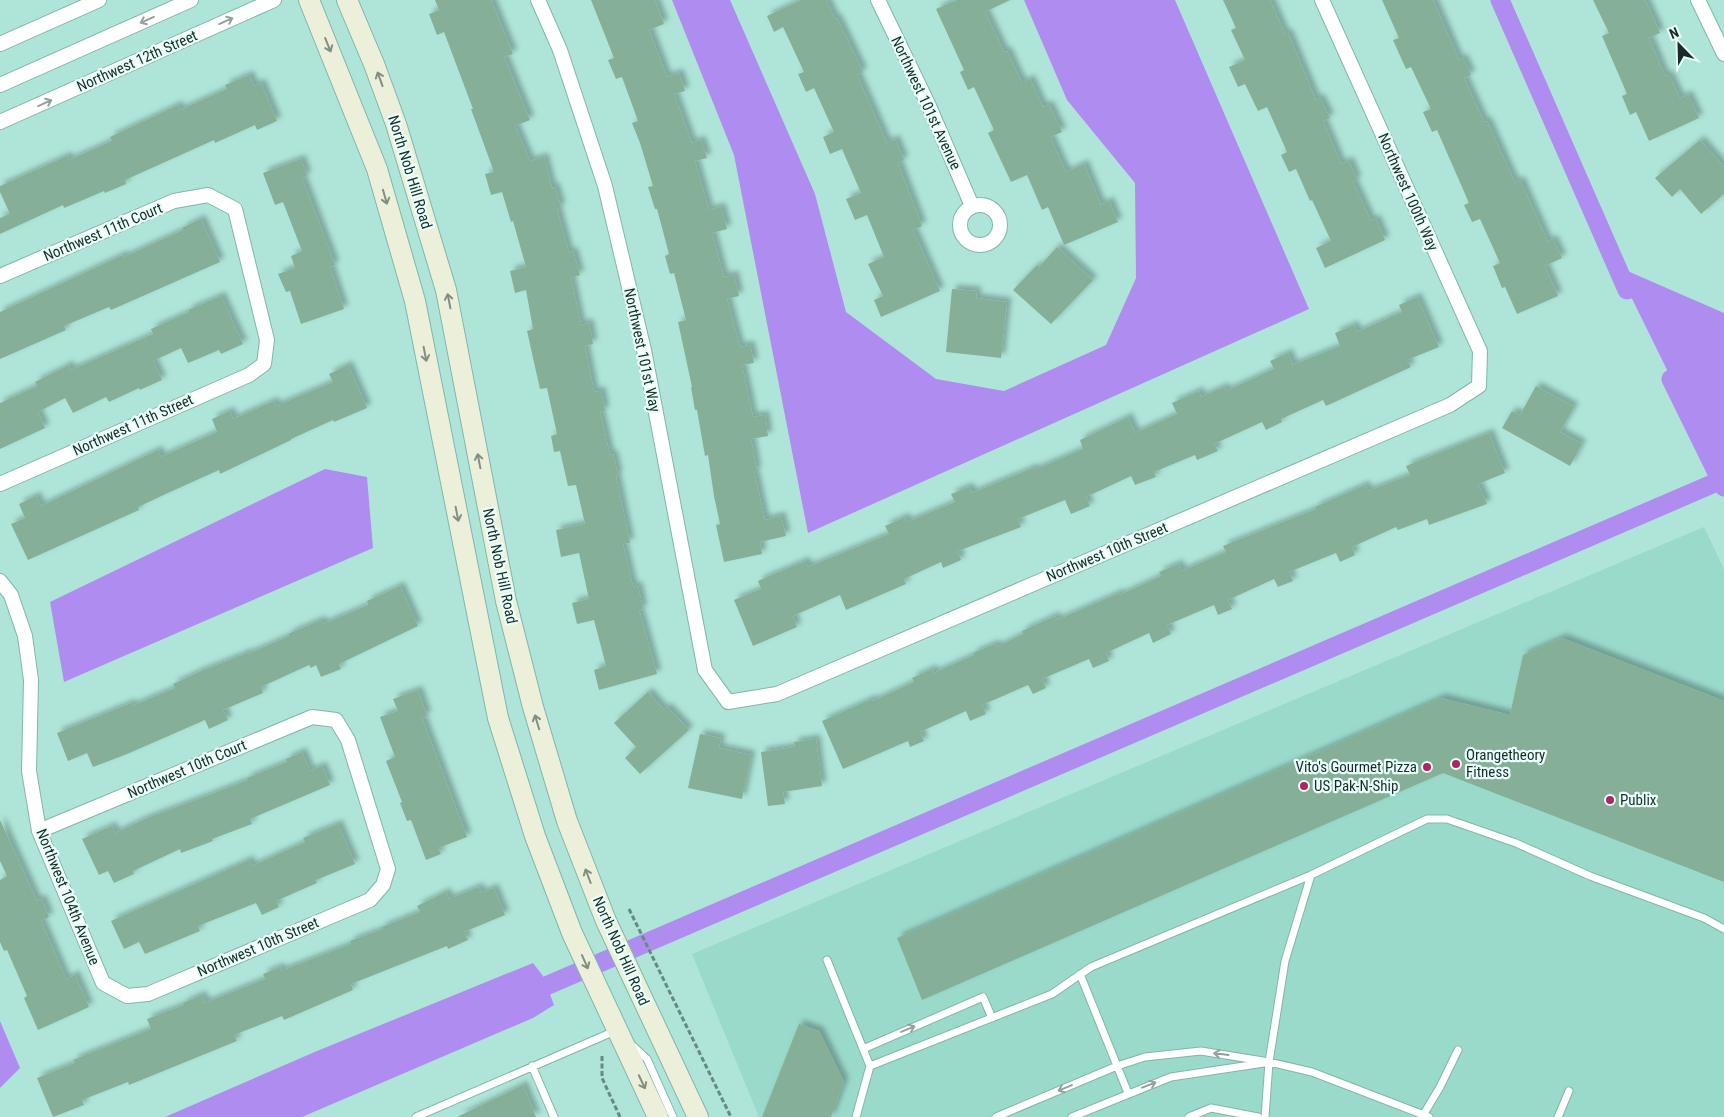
<svg xmlns="http://www.w3.org/2000/svg" width="1724" height="1117" viewBox="0 0 1724 1117" font-family="'Roboto Condensed',sans-serif">
	<style>
		.built { fill: #9adacb }
		.water { fill: #af8df0 }
		.lines { fill: none; stroke-linecap: round; stroke-linejoin: round }
		.canal { stroke: #af8df0; stroke-width: 19 }
		.building { fill: #85b097; filter: url(#shadow) }
		.service-casing { stroke: #81b6aa; stroke-width: 9 }
		.minor-casing { stroke: #81b6aa; stroke-width: 16 }
		.secondary-casing { stroke: #81b6aa; stroke-width: 22 }
		.path { stroke: #648a82; stroke-width: 3; stroke-dasharray: 5 2.5; stroke-linecap: butt }
		.service { stroke: #fff; stroke-width: 7 }
		.minor { stroke: #fff; stroke-width: 14 }
		.secondary { stroke: #ecf0db; stroke-width: 20 }
		.oneway { stroke: #97a09f }
		.oneway2 { stroke: #828e82 }
		.poi-dot { fill: #af2463; stroke: #e9fef9; stroke-width: 2 }
		.labels { text-anchor: middle; dominant-baseline: central; stroke-width: 4.5; stroke-linejoin: round; paint-order: stroke }
		.street-label { font-size: 15px; fill: #182d29; stroke: #e9fef9 }
		.poi-label { font-size: 15px; fill: #182d29; stroke: #e9fef9; text-anchor: start }
	</style>
	<defs>
		<filter id="shadow"><feDropShadow dx="4.5" dy="-4.5" stdDeviation="2.5" flood-color="#0004"/></filter>
	</defs>
	<rect width="100%" height="100%" fill="#aee5d8"/>
	<!-- built -->
	<path class="built" d="M1704 527 1724 569V1117H759L692 954Z"/>
	<!-- water -->
	<path class="water" d="M672 0H730L815 194 846 312 936 379 1004 391 1106 345 1136 278 1135 183 1067 100 1024 0H1175L1309 309 808 533 734 155Z
		M1616 266 1724 313V479L1721 480Z
		M325 469 367 477 373 548 64 682 50 602Z
		M533 963 543 976 554 1005 533 1018 302 1117H165L317 1051Z
		M0 1021 20 1068 0 1088Z"/>
	<g class="lines">
		<!-- canal -->
		<path class="canal" d="M1500 0 1627 290
			M1671 379 1724 487
			M525 995 1724 479"/>
	</g>
	<!-- building -->
	<path class="building" d="M435 0H491L513 54 504 57 530 120 515 126 530 161 544 157 552 188 555 187 561 207 557 209 569 253 573 251 580 275 571 278 581 325 589 323 593 344 585 346 594 392 601 391 605 411 600 412 610 455 613 454 618 475 616 476 630 543 623 544 633 587 638 586 643 609 639 610 657 674 599 690 594 670 606 666 594 620 577 624 572 603 589 599 579 553 561 557 556 530 585 524 576 485 568 486 560 451 554 452 551 436 557 434 547 388 540 389 527 331 533 329 526 290 515 293 510 271 526 267 513 221 511 222 502 192 491 195 485 174 494 172 471 109H473L444 32 437 35 429 14 439 10Z
		M591 0H655L664 24 649 30 667 77 679 73 685 91 674 94 692 143 701 140 707 158 695 161 709 210 721 207 727 229 712 233 724 277 734 275 739 296 727 299 740 347 750 345 754 363 742 365 753 417 765 415 768 436 751 439 757 471H754L765 520 781 516 786 536 760 542 762 554 724 562 716 525 720 524 714 496 708 455 705 456 697 410H695L691 387H692L678 322 686 320 674 273 670 274 665 256 669 254 657 209H655L648 187 653 186 640 143 632 123 638 121 622 77 616 79 608 60 614 58Z
		M801 0H826L835 19 837 18 863 72 857 75 887 143 895 139 904 160 898 163 922 226 913 230 940 291 881 317 874 300 883 296 868 264 884 257 867 215 855 220 846 199 861 193 842 149 830 154 823 137 834 132 814 88 806 92 798 74 804 72 783 27 774 32 767 16Z
		M957 0H1010L985 12 1004 52 1007 51 1022 83 1030 79 1043 107 1049 105 1062 132 1050 137 1066 172 1084 164 1101 205 1109 201 1118 222 1064 245 1048 207 1042 210 1027 175 1011 182 988 133 994 130 974 87 968 90 960 72 964 70 936 9Z
		M1223 0H1270L1285 34 1288 33 1316 100 1320 98 1330 118 1323 121 1341 164 1349 161 1357 180 1353 182 1371 221 1376 219 1385 240 1325 268 1316 248 1331 241 1312 200 1310 201 1296 169 1289 172 1281 155 1287 152 1267 107 1258 111 1245 84 1238 87 1229 67 1245 60 1231 30 1236 28Z
		M1382 0H1433L1459 60 1463 58 1471 75 1464 78 1484 122 1487 121 1515 183 1520 180 1548 242 1553 239 1562 258 1545 266 1558 296 1517 314 1505 287 1502 288 1493 266 1500 263 1480 219 1472 222 1464 205 1469 203 1437 130 1432 132 1423 112 1431 109 1411 67 1406 69 1393 40 1399 38Z
		M1593 0H1645L1660 33 1649 38 1665 76 1669 75 1680 98 1688 95 1699 118 1649 141 1636 112 1630 115 1622 96 1627 94 1602 36 1609 33Z
		M249 75 254 86 261 83 277 121 257 130 255 125 215 143 214 140 125 180 126 184 105 193 104 191 64 208 63 205 0 234V218L10 214 0 192V186L67 156 69 160 112 141 110 137 178 105 180 110 227 89 225 85Z
		M1700 140 1724 167V194L1701 214 1680 189 1672 197 1655 178Z
		M301 159 307 176 302 178 335 265 330 267 344 309 301 324 290 291 286 292 278 274 295 268 291 256 302 251 283 202 275 205 263 173Z
		M201 219 220 262 111 310 109 307 64 326 66 330 0 359V312L123 255 124 257 183 230 182 228Z
		M1057 247 1093 280 1051 324 1013 290 1037 265 1039 267Z
		M952 289 977 291 976 298 1007 302 1001 358 946 352Z
		M221 296 243 344 221 354 219 350 188 363 181 348 153 361 162 380 140 390 139 388 109 402 106 397 73 413 65 398 38 412 45 428 0 449V403L37 386 35 382 69 365 71 370 153 334 151 329 189 312 188 310Z
		M1417 297 1439 347 1407 360 1411 367 1326 406 1323 400 1281 419 1282 422 1266 430 1262 422 1214 444 1218 451 1197 460 1195 455 1154 472 1156 477 1135 485 1131 476 1086 497 1090 506 1071 514 1065 500 1018 519 1021 527 958 551 961 560 943 568 941 562 904 579 906 584 846 610 840 595 793 616 797 627 753 646 734 600 761 589 758 581 805 561 808 567 889 534 885 526 905 517 907 522 955 502 951 494 969 487 972 493 1033 468 1034 470 1083 449 1080 440 1128 417 1135 433 1177 414 1172 403 1199 391 1201 397 1224 387 1226 391 1274 369 1270 361 1288 353 1293 365 1340 346 1335 333 1354 325 1357 332 1402 312 1399 305Z
		M348 365 367 408 334 422 333 420 291 439V440L220 474 219 470 170 492 138 507 139 510 28 560 11 524 25 518 19 504 36 496 41 506 158 450 161 457 217 432 212 419 230 411 233 419 274 401 276 406 333 382 329 374Z
		M1536 386 1574 407 1560 432 1582 444 1570 466 1502 428 1512 411 1520 415Z
		M1489 433 1505 473 1478 484 1487 504 1429 525 1427 519 1398 530 1396 527 1352 547 1355 555 1340 562 1336 553 1289 572 1293 581 1278 587 1274 579 1228 600 1232 609 1218 615 1214 605 1167 625 1171 634 1153 643 1149 633 1106 653 1109 661 1093 668 1089 659 1042 679 1046 688 1033 694 1028 685 982 705 986 714 970 721 966 711 920 732 924 741 910 747 908 741 843 769 822 721 872 699 873 701 914 682 912 678 932 669 934 673 974 655 973 653 995 644 997 647 1023 634 1022 631 1055 616 1057 620 1119 593 1120 595 1161 576 1159 572 1178 564 1182 571 1226 552 1223 546 1316 509 1315 507 1365 485 1368 491 1410 475 1406 466Z
		M400 586 418 626 339 664 341 669 321 677 316 665 311 668 309 665 261 687 263 693 223 710 228 720 209 729 205 720 127 754 93 767 87 753 68 761 57 733 131 703 132 706 175 688 173 684 199 672 247 653 248 654 289 636 288 634 321 620 323 624 368 605 367 601Z
		M1562 638 1724 701V882L1443 773 922 1000 897 938 1441 698 1510 715 1523 655Z
		M418 690 427 716 422 718 467 837 438 848 441 854 426 860 411 820 407 821 400 803 402 802 386 761 395 757 380 717 398 711 393 699Z
		M648 692 664 710 667 707 689 730 640 774 625 758 636 747 614 723Z
		M700 734 721 738 719 748 751 755 742 799 688 788Z
		M816 739 822 786 783 792 785 804 768 806 761 752 795 747 794 742Z
		M302 752 310 771 322 766 330 785 250 819 252 824 212 839 213 841 181 853 180 849 133 871 134 874 114 883 108 871 99 875 82 839 112 826 115 833 145 819 204 797 248 780 247 778 287 762 286 759Z
		M0 820 37 901 42 899 49 917 41 921 66 979 75 975 89 1007 38 1030 24 998 27 996 7 950 4 951 0 942V880L7 876 0 861Z
		M338 824 355 864 316 880 317 883 276 901 279 907 262 915 256 903 198 926 200 931 145 954 139 942 124 949 111 921 249 860 252 866 305 842 303 838Z
		M479 887 481 893 494 888 505 915 464 932 468 940 448 949 447 946 351 984 353 990 284 1020 282 1016 234 1035 237 1041 129 1085 128 1082 82 1100 84 1105 53 1117 37 1078 75 1063 73 1060 151 1029 147 1019 184 1005 183 1003 202 995 205 1003 265 979 263 974 280 967 281 971 351 944 350 941 383 929 382 927 420 912 417 906 446 892 449 899Z
		M799 1024 819 1031 844 1082 831 1117H762Z
		M523 1085 536 1117H457Z"/>
	<g class="lines">
		<defs>
			<path id="service" d="M827 960 870 1066
				M1080 974 1128 1093
				M632 1045 647 1059 673 1117
				M863 1049 983 997 992 1018
				M532 1066 554 1117
				M416 1117 615 1031
				M856 1117 870 1066 1052 994 1091 967 1311 875
				M996 1117 1117 1066 1145 1057 1201 1051 1269 1062 1312 1072 1429 1117
				M1072 1117 1171 1077 1264 1063
				M1189 1117 1211 1108 1258 1117
				M1265 1117 1269 1062 1285 961 1311 875 1427 819H1447L1516 843 1590 876 1704 918 1724 929
				M1422 1117 1440 1087 1458 1050
				M1558 1117 1569 1091"/>
			<path id="minor" d="M538 0 560 50 605 186 644 350 705 670 728 702 777 694 1450 405 1479 386 1480 351 1322 0
				M878 0 929 106 972 206
				M1698 0 1724 54
				M0 44 99 0
				M0 85 191 0
				M0 122 274 0
				M960 225a20 20 0 1 1 40 0a20 20 0 1 1-40 0Z
				M0 276 174 201 208 195 235 209 267 340 264 364 249 375 0 484
				M0 581 11 595 25 636 31 680 29 771 39 831 103 983 127 996 148 994 370 900 383 885 388 869 348 740 336 720 312 717 39 831"/>
			<path id="secondary" d="M309 0 377 169 415 301 498 718 535 836 572 933 658 1117
				M347 0 374 64 396 124 446 290 506 601 533 707 567 821 606 921 698 1117"/>
		</defs>
		<!-- service casing -->
		<use href="#service" class="service-casing"/>
		<!-- minor casing -->
		<use href="#minor" class="minor-casing"/>
		<!-- secondary casing -->
		<use href="#secondary" class="secondary-casing"/>
		<!-- path -->
		<path class="path" d="M629 909 731 1117
			M602 1056V1078L620 1117"/>
		<!-- service -->
		<use href="#service" class="service"/>
		<!-- minor -->
		<use href="#minor" class="minor"/>
		<!-- secondary -->
		<use href="#secondary" class="secondary"/>
	</g>
	<!-- one-way arrows -->
	<defs><path id="oneway-shaft" d="M-6 0H5M1.5-3L5.5 0L1.5 3" fill="none" stroke-width="1.6" stroke-linecap="round" stroke-linejoin="round" transform="scale(1.25)"/></defs>
	<g class="oneway">
		<use href="#oneway-shaft" transform="translate(147 20) rotate(156)"/>
		<use href="#oneway-shaft" transform="translate(226 21) rotate(-24)"/>
		<use href="#oneway-shaft" transform="translate(45 103) rotate(-24)"/>
		<use href="#oneway-shaft" transform="translate(908 1029) rotate(-23)"/>
		<use href="#oneway-shaft" transform="translate(1221 1054) rotate(-173)"/>
		<use href="#oneway-shaft" transform="translate(1149 1085) rotate(-21)"/>
		<use href="#oneway-shaft" transform="translate(1065 1088) rotate(157)"/>
	</g>
	<g class="oneway2">
		<use href="#oneway-shaft" transform="translate(328 45) rotate(68)"/>
		<use href="#oneway-shaft" transform="translate(380 79) rotate(-110)"/>
		<use href="#oneway-shaft" transform="translate(385 197) rotate(74)"/>
		<use href="#oneway-shaft" transform="translate(449 301) rotate(-101)"/>
		<use href="#oneway-shaft" transform="translate(425 354) rotate(79)"/>
		<use href="#oneway-shaft" transform="translate(479 461) rotate(-101)"/>
		<use href="#oneway-shaft" transform="translate(457 514) rotate(79)"/>
		<use href="#oneway-shaft" transform="translate(537 722) rotate(-107)"/>
		<use href="#oneway-shaft" transform="translate(588 876) rotate(-111)"/>
		<use href="#oneway-shaft" transform="translate(585 962) rotate(66)"/>
		<use href="#oneway-shaft" transform="translate(642 1082) rotate(65)"/>
	</g>
	<!-- markers -->
	<g class="poi-dot">
		<circle cx="1456" cy="764" r="5"/>
		<circle cx="1427" cy="767" r="5"/>
		<circle cx="1304" cy="786" r="5"/>
		<circle cx="1610" cy="800" r="5"/>
	</g>
	<g class="labels">
		<!-- street labels -->
		<g class="street-label">
			<text transform="translate(137 61) rotate(-24)">Northwest 12th Street</text>
			<text transform="translate(926 103) rotate(65)">Northwest 101st Avenue</text>
			<text transform="translate(410 172) rotate(73)">North Nob Hill Road</text>
			<text transform="translate(1408 192) rotate(66)">Northwest 100th Way</text>
			<text transform="translate(103 232) rotate(-23)">Northwest 11th Court</text>
			<text transform="translate(642 350) rotate(78)">Northwest 101st Way</text>
			<text transform="translate(133 425) rotate(-24)">Northwest 11th Street</text>
			<text transform="translate(1107 552) rotate(-23)">Northwest 10th Street</text>
			<text transform="translate(500 566) rotate(78)">North Nob Hill Road</text>
			<text transform="translate(187 769) rotate(-23)">Northwest 10th Court</text>
			<text transform="translate(68 897) rotate(68)">Northwest 104th Avenue</text>
			<text transform="translate(258 947) rotate(-23)">Northwest 10th Street</text>
			<text transform="translate(621 951) rotate(66)">North Nob Hill Road</text>
		</g>
		<!-- poi labels -->
		<g class="poi-label">
			<text x="1466" y="755">Orangetheory<tspan x="1466" dy="17">Fitness</tspan></text>
			<text x="1417" y="767" text-anchor="end">Vito's Gourmet Pizza</text>
			<text x="1314" y="786">US Pak-N-Ship</text>
			<text x="1620" y="800">Publix</text>
		</g>
	</g>
	<!-- north arrow -->
	<g transform="translate(1679 45) rotate(337)" stroke="#e9fef9" stroke-width="4" paint-order="stroke">
	<path d="M0-4L9 19L0 12L-9 19Z" fill="#182d29"/>
	<text y="-8" font-size="14" font-weight="bold" text-anchor="middle" fill="#182d29">N</text>
	</g>
</svg>
